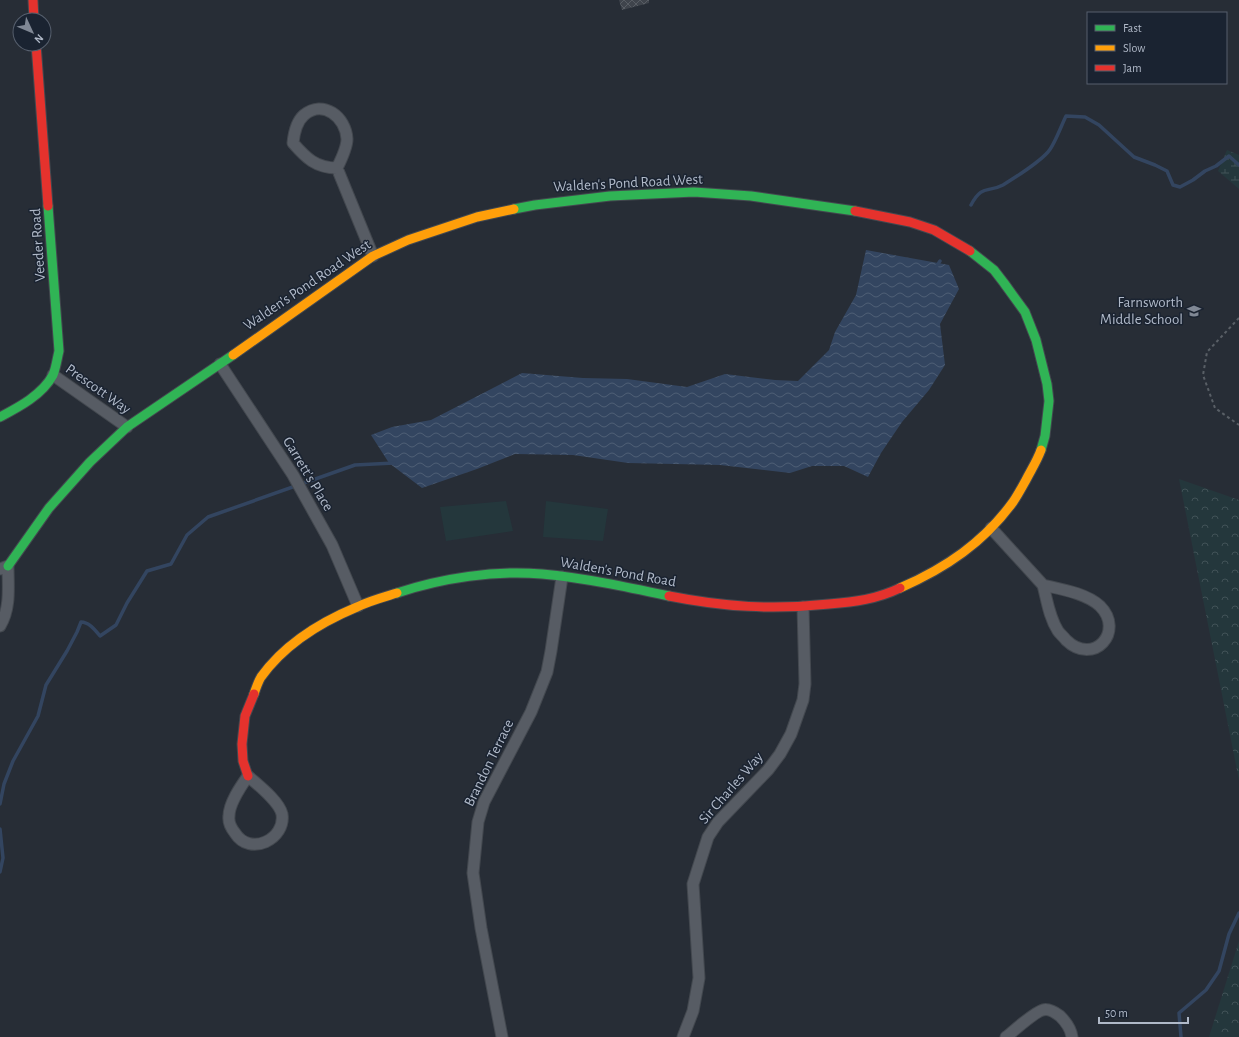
<svg xmlns="http://www.w3.org/2000/svg" width="1239" height="1037" viewBox="0 0 1239 1037" font-family="'Alegreya Sans',sans-serif">
	<style>
		.forest { fill: url(#forest-crowns) }
		.wetland { fill: url(#wetland-marsh) }
		.pitch { fill: #24373c }
		.water { fill: url(#water-waves) }
		.lines { fill: none; stroke-linecap: round; stroke-linejoin: round }
		.stream { stroke: #334560; stroke-width: 3.5 }
		.building { fill: url(#building-cross-hatch) }
		.street-casing { stroke: #43484f; stroke-width: 13 }
		.fast-casing { stroke: #43484f; stroke-width: 11 }
		.slow-casing { stroke: #43484f; stroke-width: 11 }
		.jam-casing { stroke: #43484f; stroke-width: 11 }
		.path { stroke: #595f66; stroke-width: 2; stroke-dasharray: 3 3; stroke-linecap: butt }
		.street { stroke: #575c64; stroke-width: 11 }
		.fast { stroke: #30b455; stroke-width: 9 }
		.slow { stroke: #ff9f0a; stroke-width: 9 }
		.jam { stroke: #e5322d; stroke-width: 9 }
		.labels { text-anchor: middle; dominant-baseline: central; stroke-width: 3; stroke-linejoin: round; paint-order: stroke }
		.street-label { font-size: 15px; fill: #b0b9c8; stroke: #1a2331 }
		.poi-label { font-size: 15px; fill: #b0b9c8; stroke: #1a2331; text-anchor: end }
	</style>
	<defs>
		<pattern id="forest-crowns" width="20" height="18" patternUnits="userSpaceOnUse"><rect width="20" height="18" fill="#24373c"/><path d="M2 6a3 3 0 1 1 6 0M12 15a3 3 0 1 1 6 0" fill="none" stroke="#415257"/></pattern>
		<pattern id="wetland-marsh" width="20" height="14" patternUnits="userSpaceOnUse"><rect width="20" height="14" fill="#24373c"/><path d="M1 5h8M5 5V1M11 12h8M15 12V8" fill="none" stroke="#415257"/></pattern>
		<pattern id="water-waves" width="16" height="10" patternUnits="userSpaceOnUse"><rect width="16" height="10" fill="#334560"/><path d="M0 5q4-4 8 0t8 0" fill="none" stroke="#4e5e75"/></pattern>
		<pattern id="building-cross-hatch" width="8" height="8" patternUnits="userSpaceOnUse"><rect width="8" height="8" fill="#3f444c"/><path d="M0 0l8 8M0 8l8-8" fill="none" stroke="#585d64"/></pattern>
	</defs>
	<rect width="100%" height="100%" fill="#272d36"/>
	<!-- forest -->
	<path class="forest" d="M1179 479 1239 500V780Z
		M1239 941V1037H1209Z"/>
	<!-- wetland -->
	<path class="wetland" d="M1227 150 1239 155V189L1218 171Z"/>
	<!-- pitch -->
	<path class="pitch" d="M506 501 513 531 446 541 440 507Z
		M546 501 608 509 603 541 543 537Z"/>
	<!-- water -->
	<path class="water" d="M866 250 949 265 959 289 940 324 945 365 929 390 902 422 881 453 868 477 844 466H812L790 473 720 465 628 463 573 455 515 454 477 469 422 488 389 463 371 435 392 427 431 420 522 373 583 378 627 379 687 387 725 374 775 380 798 381 829 350 835 332 856 295Z"/>
	<g class="lines">
		<!-- stream -->
		<path class="stream" d="M971 205C982 184 988 193 1003 185 1016 177 1039 162 1048 152 1054 146 1062 124 1066 116L1085 117 1099 125 1134 157 1155 165 1167 171 1173 185 1180 187 1193 180 1205 171 1216 166 1229 156 1239 165
			M936 267 940 261
			M0 804 4 784 13 761 38 716 46 685 67 651 77 632 81 622C89 622 95 630 100 636L116 625 127 603 147 571 171 564 187 535 208 517 355 465 394 463
			M0 829 3 858 0 872
			M1181 1037 1179 1013 1206 990 1219 971 1229 934 1239 913"/>
	</g>
	<!-- building -->
	<path class="building" d="M619 0H649V3L622 10Z"/>
	<g class="lines">
		<defs>
			<path id="street" d="M337 168C316 168 306 158 293 143 294 133 296 122 304 115 323 99 346 117 347 139 347 148 341 160 337 168L373 256
				M220 364 293 475 332 545 358 606
				M53 375 127 427
				M991 528 1043 585
				M0 569 8 566C8 586 11 608 0 626
				M1043 585C1060 589 1086 593 1100 606 1125 631 1094 667 1066 640 1064 637 1060 634 1058 631 1049 617 1047 600 1043 585Z
				M248 776C258 785 279 801 282 814 286 839 250 857 235 833 231 828 228 823 229 816 229 803 241 786 248 776Z
				M502 1037 481 928 473 873 478 822 484 802 531 712 547 672 551 651 562 577
				M683 1037 693 1011 699 978 693 884 708 837 718 822 768 770 780 754 791 734 803 700 805 684 803 607
				M1006 1037C1014 1031 1034 1012 1043 1010 1049 1008 1056 1013 1060 1016 1066 1022 1071 1029 1072 1037"/>
			<path id="fast" d="M514 209 535 205 610 196 694 192 751 196 855 211
				M970 251 994 270 1004 283 1025 312 1036 340 1047 384 1049 401 1045 436 1041 450
				M0 417C19 407 42 395 53 375 56 368 57 359 59 351L48 206
				M8 566 49 508 90 462 127 427 233 355
				M397 593C442 578 495 570 542 574 585 578 627 587 669 596"/>
			<path id="slow" d="M233 355 373 256 408 240 477 217 514 209
				M900 588C946 568 984 542 1013 502 1018 495 1022 487 1026 480 1031 470 1037 461 1041 450
				M254 694C256 688 258 682 261 677 284 645 321 622 357 607 369 601 384 597 397 593"/>
			<path id="jam" d="M33 0 34 20
				M36 44 48 206
				M855 211 910 222 934 230 970 251
				M669 596C724 607 773 610 829 604 855 602 877 599 900 588
				M248 776 243 761 242 744 245 716 254 694"/>
		</defs>
		<!-- street casing -->
		<use href="#street" class="street-casing"/>
		<!-- fast casing -->
		<use href="#fast" class="fast-casing"/>
		<!-- slow casing -->
		<use href="#slow" class="slow-casing"/>
		<!-- jam casing -->
		<use href="#jam" class="jam-casing"/>
		<!-- path -->
		<path class="path" d="M1239 318 1207 352 1203 375 1215 408 1239 425"/>
		<!-- street -->
		<use href="#street" class="street"/>
		<!-- fast -->
		<use href="#fast" class="fast"/>
		<!-- slow -->
		<use href="#slow" class="slow"/>
		<!-- jam -->
		<use href="#jam" class="jam"/>
	</g>
	<!-- icons -->
	<defs>
		<symbol id="school-bare" viewBox="-9 -9 18 18"><path d="M0-5L7-2L0 1L-7-2ZM-4 1L0 2.5L4 1V4Q0 6-4 4Z" fill="#808895" stroke="#1a2331" stroke-width="2.5" paint-order="stroke"/></symbol>
	</defs>
	<g fill-rule="evenodd">
		<use href="#school-bare" x="1184" y="301" width="20" height="20"/>
	</g>
	<g class="labels">
		<!-- street labels -->
		<g class="street-label">
			<text transform="translate(628 183) rotate(-3)">Walden's Pond Road West</text>
			<text transform="translate(38 245) rotate(-94)">Veeder Road</text>
			<text transform="translate(307 285) rotate(-34)">Walden's Pond Road West</text>
			<text transform="translate(98 389) rotate(35)">Prescott Way</text>
			<text transform="translate(308 474) rotate(59)">Garrett's Place</text>
			<text transform="translate(618 572) rotate(10)">Walden's Pond Road</text>
			<text transform="translate(489 763) rotate(-64)">Brandon Terrace</text>
			<text transform="translate(731 788) rotate(-49)">Sir Charles Way</text>
		</g>
		<!-- poi labels -->
		<g class="poi-label">
			<text x="1183" y="302">Farnsworth<tspan x="1183" dy="17">Middle School</tspan></text>
		</g>
	</g>
	<!-- legend -->
	<rect x="1087" y="12" width="140" height="72" fill="#1a2331" stroke="#565f6d"/>
	<rect x="1095" y="25" width="20" height="6" fill="#30b455" stroke="#565f6d"/>
	<text x="1123" y="32" font-size="12" fill="#b0b9c8">Fast</text>
	<rect x="1095" y="45" width="20" height="6" fill="#ff9f0a" stroke="#565f6d"/>
	<text x="1123" y="52" font-size="12" fill="#b0b9c8">Slow</text>
	<rect x="1095" y="65" width="20" height="6" fill="#e5322d" stroke="#565f6d"/>
	<text x="1123" y="72" font-size="12" fill="#b0b9c8">Jam</text>
	<!-- north arrow -->
	<g transform="translate(32 32) rotate(134)"><circle r="19" fill="#1a2331" stroke="#565f6d"/>
	<path d="M0-3L7 15L0 10L-7 15Z" fill="#808895"/>
	<text y="-6" font-size="11" font-weight="bold" text-anchor="middle" fill="#b0b9c8">N</text>
	</g>
	<!-- scale -->
	<path d="M1099 1017v6h89v-6" fill="none" stroke="#b0b9c8" stroke-width="2"/>
	<text x="1105" y="1017" font-size="12" fill="#b0b9c8" stroke="#1a2331" stroke-width="3" paint-order="stroke">50 m</text>
</svg>
